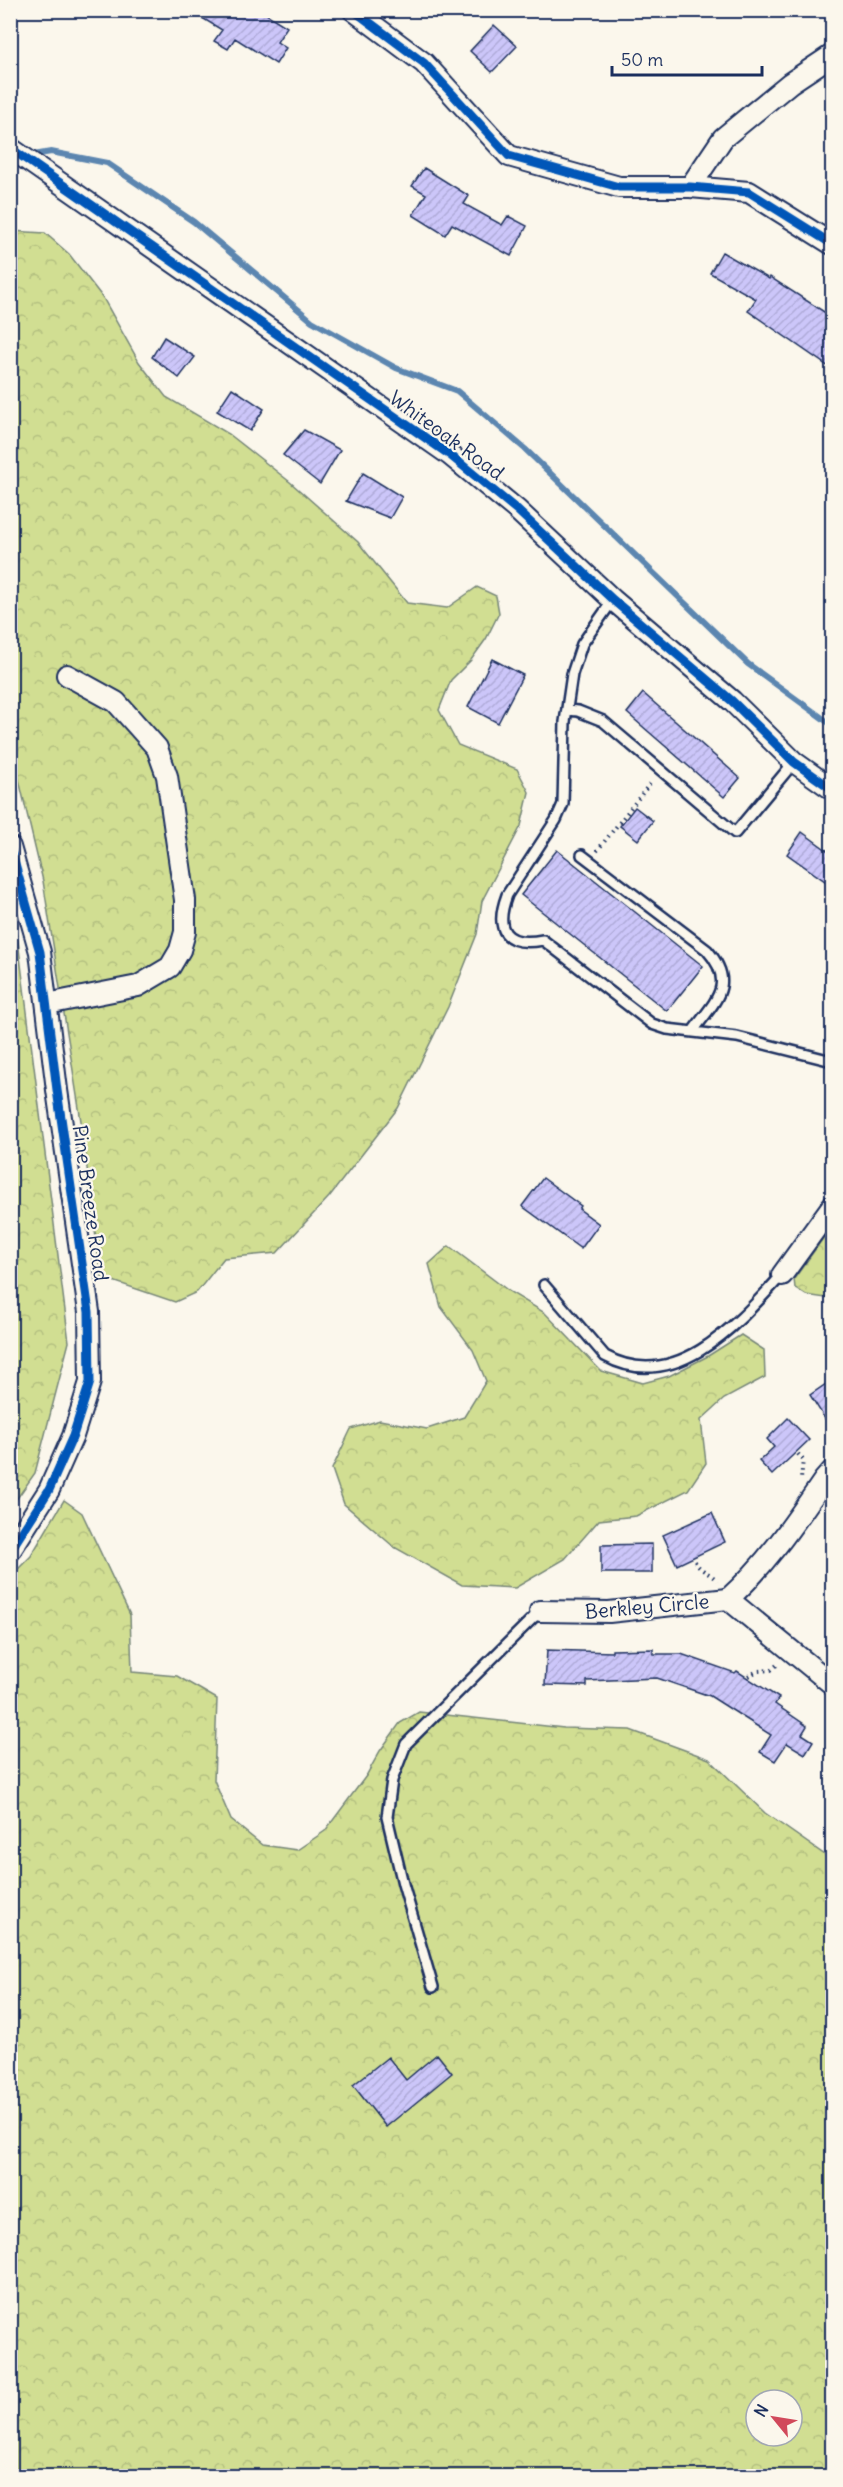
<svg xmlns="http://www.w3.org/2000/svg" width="843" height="2487" viewBox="0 0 843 2487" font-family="Delius,sans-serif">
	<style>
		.forest { fill: url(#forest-crowns); stroke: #768678; stroke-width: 1.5; fill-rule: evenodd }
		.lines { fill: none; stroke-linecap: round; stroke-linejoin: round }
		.stream { stroke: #5c86b0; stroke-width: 6 }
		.building { fill: url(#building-hatch); stroke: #1b2f5e; stroke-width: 1.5 }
		.service-casing { stroke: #1b2f5e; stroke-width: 14 }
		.minor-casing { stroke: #1b2f5e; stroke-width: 24 }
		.path { stroke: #1b2f5e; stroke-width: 4; stroke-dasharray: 1.5 4.5; stroke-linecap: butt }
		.service { stroke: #fbf7ec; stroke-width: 9 }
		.minor { stroke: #fbf7ec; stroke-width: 20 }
		.cycleway-casing { stroke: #fbf7ec; stroke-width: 13 }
		.cycleway { stroke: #0057b8; stroke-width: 9 }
		.labels { text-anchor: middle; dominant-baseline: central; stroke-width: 4.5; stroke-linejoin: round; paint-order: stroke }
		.street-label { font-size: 20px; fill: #1b2f5e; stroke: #fbf7ec }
	</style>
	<defs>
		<pattern id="forest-crowns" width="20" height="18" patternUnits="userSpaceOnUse" patternTransform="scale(1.5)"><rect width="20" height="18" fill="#d1de92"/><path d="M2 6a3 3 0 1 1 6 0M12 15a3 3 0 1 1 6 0" fill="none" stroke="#b3bf80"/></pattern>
		<pattern id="building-hatch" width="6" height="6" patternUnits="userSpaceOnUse" patternTransform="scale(1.5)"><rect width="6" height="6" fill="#ccc6f9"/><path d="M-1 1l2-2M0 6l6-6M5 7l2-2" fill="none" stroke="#afaad8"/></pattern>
	</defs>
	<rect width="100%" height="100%" fill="#fbf7ec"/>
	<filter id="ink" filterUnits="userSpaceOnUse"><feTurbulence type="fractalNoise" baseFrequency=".0167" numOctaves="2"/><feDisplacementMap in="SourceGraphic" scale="12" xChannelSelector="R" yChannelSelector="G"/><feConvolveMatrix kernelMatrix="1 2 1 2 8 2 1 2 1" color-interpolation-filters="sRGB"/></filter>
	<g filter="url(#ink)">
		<!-- forest -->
		<path class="forest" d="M10 231 45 233 69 254 103 298 139 362 166 397 229 434 290 482 358 542 407 603 447 608 477 587 496 596 499 613 486 639 471 660 451 680 439 710 458 745 517 769 529 792 521 826 482 901 477 934 448 1007 398 1108 329 1197 277 1253 224 1258 197 1292 175 1302 101 1277 81 1121 43 881 11 746Z
			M11 914 18 941 69 1342 35 1473 11 1507Z
			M832 1226V1299L806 1295 795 1288 794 1279Z
			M449 1246 510 1292 545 1313 601 1371 643 1383 669 1376 708 1356 741 1335 764 1350 765 1377 724 1399 701 1420 706 1463 688 1490 636 1516 599 1520 565 1559 515 1588 462 1585 394 1547 344 1504 332 1469 351 1429 380 1420 427 1429 464 1417 486 1381 473 1350 441 1307 429 1264Z
			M64 1500 82 1513 130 1615 132 1672 177 1676 217 1699 214 1780 231 1820 262 1845 297 1850 325 1831 366 1776 380 1751 400 1723 419 1712 564 1728 630 1730 709 1759 765 1813 832 1860V2476H11L10 1577 31 1556ZM756 2400H792V2436H756Z"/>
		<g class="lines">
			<!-- stream -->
			<path class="stream" d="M28 156 51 152 107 163 194 222 312 321 396 368 457 391 525 449 748 664 832 725"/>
		</g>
		<!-- building -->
		<path class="building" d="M189 10H260L287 27 277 42 286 48 276 64 235 38 228 49 214 41 222 30Z
			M494 25 517 46 492 72 470 51Z
			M424 168 469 196 464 204 502 225 508 216 527 226 511 256 452 224 445 235 413 215 426 194 412 186Z
			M722 252 769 279 770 277 832 317V369L748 311 756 299 710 273Z
			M164 337 195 357 179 378 152 357Z
			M232 388 264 409 250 431 217 411Z
			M304 430 340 450 320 484 283 455Z
			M363 473 402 497 390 518 346 501Z
			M492 659 523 675 498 723 468 707Z
			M643 693 740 778 724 797 627 713Z
			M635 807 653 821 638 840 620 826Z
			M802 832 832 854V886L787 854Z
			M557 850 703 966 667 1011 521 895Z
			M543 1178 581 1206 579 1209 599 1224 581 1249 522 1206Z
			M832 1380V1430L810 1395Z
			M788 1418 809 1440 772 1475 759 1461 774 1447 767 1439Z
			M712 1513 725 1542 677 1565 663 1535Z
			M652 1544V1573H601V1545Z
			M653 1649V1654H681L735 1673 737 1671 779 1698 775 1704 807 1726 802 1734 813 1741 805 1754 787 1743 775 1761 760 1752 771 1735 710 1696 657 1678 587 1681V1686L545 1685 547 1650 612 1652V1650Z
			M437 2054 452 2073 386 2127 353 2085 388 2057 406 2080Z"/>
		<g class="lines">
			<defs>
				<path id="service" d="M613 600 582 644 572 674 565 722 563 804 556 820 507 895C494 930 505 947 543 940L652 1024 667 1029 737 1037 832 1061
					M567 710 578 711 603 721 735 833 794 762
					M582 855 707 950C737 984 715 1001 693 1031
					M544 1285 605 1356C676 1395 738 1323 782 1275
					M433 1987 403 1884 387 1817 392 1780 406 1744 540 1611"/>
				<path id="minor" d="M353 10 424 63 509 156 619 187H690L749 192 832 244
					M10 148 450 455 517 510 613 600 732 701 794 762 832 789
					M690 187 723 138 790 83 832 55
					M10 847 40 952 57 1090 89 1312 90 1382 73 1436 49 1490 10 1551
					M47 1004 138 986 170 967 180 950 185 932V900L167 776 157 748 116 702 67 675
					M782 1275 832 1206
					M728 1599C767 1564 795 1522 824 1480L832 1471
					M540 1611 609 1612 728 1599 832 1684"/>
			</defs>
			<!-- service casing -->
			<use href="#service" class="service-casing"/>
			<!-- minor casing -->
			<use href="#minor" class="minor-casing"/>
			<!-- path -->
			<path class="path" d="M597 851 652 781
				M798 1454 803 1460 801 1479
				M695 1561C699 1571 710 1572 717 1581
				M748 1676 758 1671 771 1670 779 1663"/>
			<!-- service -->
			<use href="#service" class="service"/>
			<!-- minor -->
			<use href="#minor" class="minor"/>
			<defs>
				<path id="cycleway" d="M353 10 424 63 509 156 619 187H690L749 192 832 244
					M10 148 450 455 517 510 613 600 732 701 794 762 832 789
					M10 847 40 952 57 1090 89 1312 90 1382 73 1436 49 1490 10 1551"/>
			</defs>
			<!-- cycleway casing -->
			<use href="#cycleway" class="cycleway-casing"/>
			<!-- cycleway -->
			<use href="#cycleway" class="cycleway"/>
		</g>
	</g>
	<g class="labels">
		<!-- street labels -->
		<g class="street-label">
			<text transform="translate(447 435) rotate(36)">Whiteoak Road</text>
			<text transform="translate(91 1203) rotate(82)">Pine Breeze Road</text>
			<text transform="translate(647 1606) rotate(-5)">Berkley Circle</text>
		</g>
	</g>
	<!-- margin -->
	<rect width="843" height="2487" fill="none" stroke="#fbf7ec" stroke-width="36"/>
	<rect x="18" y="18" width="807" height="2451" fill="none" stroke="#1b2f5e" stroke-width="2" filter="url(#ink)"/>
	<!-- north arrow -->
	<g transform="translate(774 2418) rotate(300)"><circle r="28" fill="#fbf7ec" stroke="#a1a7b3" stroke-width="1.5"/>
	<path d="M0-4.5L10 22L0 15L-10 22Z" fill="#d1495b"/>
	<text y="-9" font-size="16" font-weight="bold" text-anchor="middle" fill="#1b2f5e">N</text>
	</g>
	<!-- scale -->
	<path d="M612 66v9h150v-9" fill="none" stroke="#1b2f5e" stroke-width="3"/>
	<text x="621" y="66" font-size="18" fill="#1b2f5e" stroke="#fbf7ec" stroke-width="4.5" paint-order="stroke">50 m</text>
</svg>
